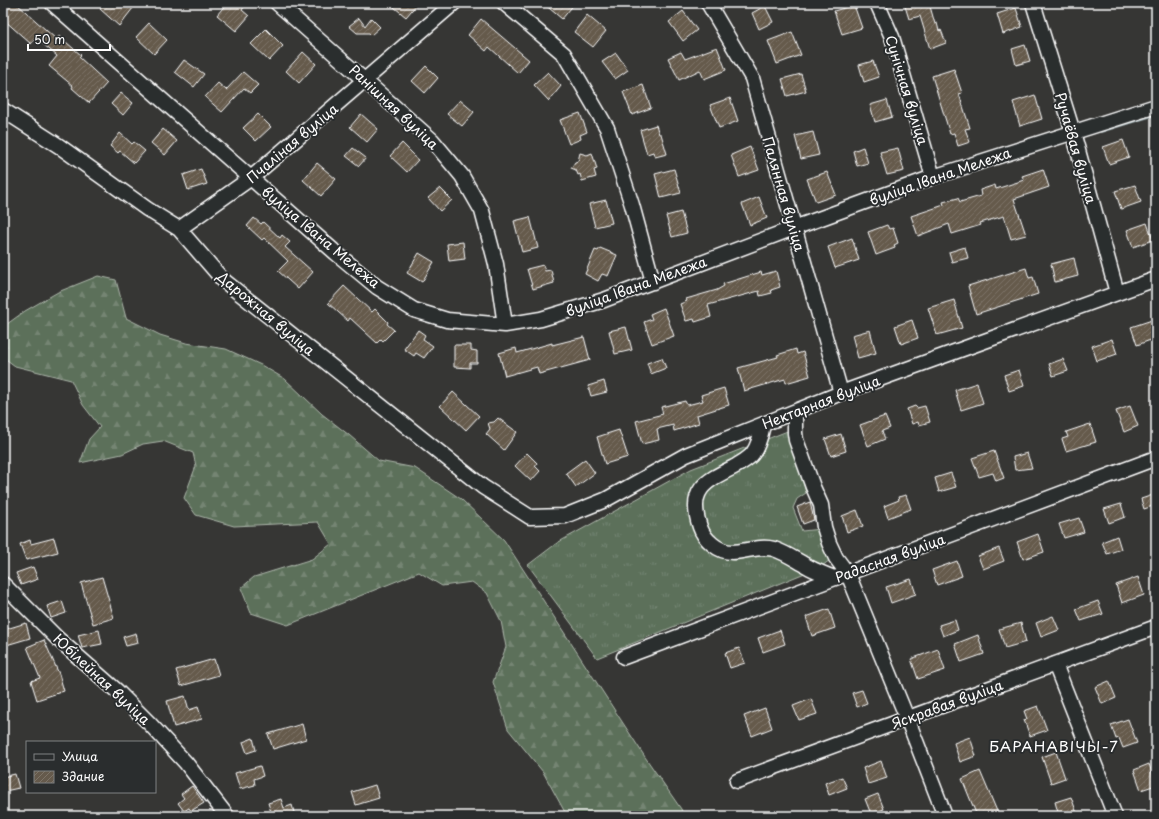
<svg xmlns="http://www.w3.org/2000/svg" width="1159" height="819" viewBox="0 0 1159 819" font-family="'Playpen Sans',sans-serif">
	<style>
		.grass { fill: url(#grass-tufts); stroke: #aeb8ac }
		.forest { fill: url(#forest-firs); stroke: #aeb8ac }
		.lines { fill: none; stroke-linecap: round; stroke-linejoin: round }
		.stream { stroke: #95a6aa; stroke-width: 3.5 }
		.building { fill: url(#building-hatch); stroke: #fff }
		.minor-casing { stroke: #fff; stroke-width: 17 }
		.minor { stroke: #2a2d2e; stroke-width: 14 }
		.labels { text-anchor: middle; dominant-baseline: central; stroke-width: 4; stroke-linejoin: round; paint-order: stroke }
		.street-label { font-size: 14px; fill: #fff; stroke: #2a2d2e }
		.neighbourhood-label { font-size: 15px; letter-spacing: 1px; fill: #fff; stroke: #2a2d2e }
	</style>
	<defs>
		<pattern id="grass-tufts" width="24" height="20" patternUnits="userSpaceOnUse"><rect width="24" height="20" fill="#5c705a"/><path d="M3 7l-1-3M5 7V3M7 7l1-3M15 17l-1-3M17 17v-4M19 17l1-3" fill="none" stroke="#748573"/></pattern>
		<pattern id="forest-firs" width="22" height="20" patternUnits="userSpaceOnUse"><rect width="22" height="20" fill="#5c705a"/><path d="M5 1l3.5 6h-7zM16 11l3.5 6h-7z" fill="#748573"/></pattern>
		<pattern id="building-hatch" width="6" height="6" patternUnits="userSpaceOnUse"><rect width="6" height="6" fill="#655a4c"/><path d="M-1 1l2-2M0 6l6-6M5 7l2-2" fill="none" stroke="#7c7367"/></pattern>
	</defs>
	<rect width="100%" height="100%" fill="#363634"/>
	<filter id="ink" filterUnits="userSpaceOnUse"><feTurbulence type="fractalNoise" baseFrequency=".025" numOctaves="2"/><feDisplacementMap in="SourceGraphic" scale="8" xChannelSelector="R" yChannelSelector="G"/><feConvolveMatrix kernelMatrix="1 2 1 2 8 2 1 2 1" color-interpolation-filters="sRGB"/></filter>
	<g filter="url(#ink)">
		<!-- grass -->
		<path class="grass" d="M790 430 806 493 797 499 793 508 802 531 821 529 834 557 822 566 597 658 528 565 557 543 691 469Z"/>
		<!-- forest -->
		<path class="forest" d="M98 276 116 280 126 318 160 335 186 343 226 349 261 365 285 379 322 414 349 435 379 461 415 468 461 499 504 540 645 757 681 809 684 816H567L543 772 508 729 493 682 506 647 501 621 487 593 472 582 442 586 419 572 288 625 251 613 241 588 254 577 312 559 331 544 318 522 234 526 196 515 184 498 196 466 193 453 163 441 143 444 122 454 80 463 89 439 100 427 83 405 71 380 15 366 3 357V327L25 311 58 292Z"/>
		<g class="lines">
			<!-- stream -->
			<path class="stream" d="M1101 131 1156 114"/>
		</g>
		<!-- building -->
		<path class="building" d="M3 3H16L56 39 59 36 81 55 79 57 107 83 89 103 72 88 73 86 49 66 57 56 36 38 31 44 3 19Z
			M105 3H137L119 26 100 9Z
			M227 3H239L244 7 242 10 249 16 236 31 217 15Z
			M389 3H418L406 17Z
			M543 3H575L562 19Z
			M904 3H929L935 24 937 23 939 31 941 30 946 43 930 49 920 16 909 19Z
			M854 5 862 28 842 34 834 11Z
			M765 6 773 22 759 29 752 13Z
			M1016 8 1022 27 1003 34 997 14Z
			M683 11 697 30 683 41 669 22Z
			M587 15 606 31 593 47 574 32Z
			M359 18 365 26 371 18 380 27 371 35 369 33H357L349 26Z
			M481 19 529 60 518 73 489 47 486 51 468 35Z
			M149 23 167 40 154 54 136 37Z
			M266 29 283 46 269 61 251 44Z
			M792 32 801 55 777 64 768 41Z
			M1025 45 1030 61 1016 65 1012 49Z
			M717 47 726 70 704 79 700 70 679 80 668 58 681 52 685 59Z
			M303 52 316 64 299 83 286 71Z
			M616 53 628 70 615 79 602 62Z
			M184 60 204 74 194 87 175 72Z
			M873 61 879 77 864 82 859 65Z
			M426 66 438 78 425 93 412 81Z
			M954 69 962 93 959 94 970 128 965 129 970 142 958 146 954 133 950 134 932 76Z
			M243 72 258 85 250 93 244 88 222 112 205 97 218 83 226 90Z
			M548 72 561 86 549 101 534 85Z
			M801 74 806 91 787 96 782 79Z
			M643 85 651 108 632 115 623 92Z
			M121 93 133 103 123 115 111 104Z
			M1035 95 1042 119 1020 126 1013 102Z
			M730 98 738 121 719 128 710 105Z
			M460 100 474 112 462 126 447 114Z
			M887 100 892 117 875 122 870 105Z
			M580 113 587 132 580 135 581 139 569 144 560 120Z
			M258 114 271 127 256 141 243 128Z
			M361 114 378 129 367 142 350 127Z
			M656 125 659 134H661L667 154 655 157 653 152 647 154 640 130Z
			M163 129 177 141 165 155 151 143Z
			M813 132 819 155 801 159 795 136Z
			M120 133 132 144 134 142 145 151 134 163 120 151 118 153 110 146Z
			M1123 140 1129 157 1109 164 1103 147Z
			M402 143 414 155 413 156 418 160 407 172 390 156Z
			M750 147 759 170 739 177 731 155Z
			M863 147 868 163 857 166 853 151Z
			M353 148 366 158 359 166 346 156Z
			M898 148 904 171 887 175 880 152Z
			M580 153 587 155 592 153 597 169 594 170 596 177 582 181 580 174 578 175 576 170 571 168 575 162 578 161Z
			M317 163 336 179 321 196 303 180Z
			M201 169 207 184 188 190 183 175Z
			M674 169 681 193 661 198 655 174Z
			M1043 169 1049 187 1014 199 1026 235 1011 239 1004 216 980 223 981 225 952 234 949 224 918 236 911 216 944 205 943 202 958 198 960 202 981 196 980 190 995 185 996 189 1024 180 1022 176Z
			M827 172 836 195 816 202 807 179Z
			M1135 185 1141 202 1121 209 1115 191Z
			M440 188 452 200 440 211 428 198Z
			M759 197 767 218 750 225 742 204Z
			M606 200 612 223 595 227 589 204Z
			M681 212 687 233 672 237 666 216Z
			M530 217 538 248 522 252 514 221Z
			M254 218 261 224 263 222 280 238 282 235 290 242 285 247 313 272 298 289 278 271 288 261 264 238 262 240 247 226Z
			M1147 223 1153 240 1133 247 1127 230Z
			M887 225 889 229 893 228 898 243 894 245 895 248 876 255 868 232Z
			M852 238 859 260 835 268 828 247Z
			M463 242 465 259 449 261 447 244Z
			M965 247 968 258 952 262 949 252Z
			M600 248 617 255 608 276 602 274 598 281 585 274 595 250 598 251Z
			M419 253 434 262 422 282 407 273Z
			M1074 258 1078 276 1055 282 1051 264Z
			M543 265 545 271 551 270 554 283 533 289 527 269Z
			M1026 268 1029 278 1033 277 1038 294 976 314 968 286Z
			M776 271 780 287 771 290 772 293 760 296 759 291 708 305 711 317 695 322 694 319 686 321 680 304 687 301 686 299 717 290 724 286 723 284 761 272 762 275Z
			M344 286 372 312 375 309 388 322 387 324 394 330 383 341 381 339 377 343 350 318 348 321 328 303Z
			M954 300 962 328 937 335 928 308Z
			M664 308 674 336 652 344 644 322 652 319 650 314Z
			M912 320 918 338 901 344 895 326Z
			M1152 320 1156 333V338L1137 345 1131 327Z
			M626 327 632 350 615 354 609 331Z
			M418 330 425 335 423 339 433 346 424 358 416 353 414 356 404 349Z
			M870 330 876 353 858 358 852 335Z
			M584 337 590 360 539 374 537 367 505 376 499 353 516 348 517 353 552 343V345Z
			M1112 339 1117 354 1097 361 1092 346Z
			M454 345H471V350L477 351V363H470V368L454 367Z
			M796 349 797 354 803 352 810 376 786 383 785 379 744 391 738 368 778 357 777 355Z
			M662 358 666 368 651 374 647 363Z
			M1063 359 1068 371 1053 376 1049 364Z
			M1019 370 1024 386 1009 391 1004 375Z
			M604 381 607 392 591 396 588 386Z
			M977 383 983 403 961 410 955 390Z
			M724 388 729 405 697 415 699 423 674 431 673 425 657 429 659 440 642 444 636 421 663 414 661 407 685 401 687 405 703 401 701 395Z
			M453 392 479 416 466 430 440 406Z
			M915 406 917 408 925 406 930 422 919 425 918 422 912 424 907 409Z
			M1130 406 1138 426 1124 432 1116 411Z
			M885 416 890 428 882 431 885 439 868 446 860 425Z
			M498 418 517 432 504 450 486 434 490 429 488 423 494 422Z
			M1090 424 1096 442 1066 451 1062 439 1068 437 1066 432Z
			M619 430 628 457 605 464 597 437Z
			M841 434 846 451 831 456 825 439Z
			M994 451 1004 478 996 481 993 473 979 477 972 458Z
			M527 453 537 463 535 466 540 471 531 481 515 466Z
			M1027 453 1032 468 1015 470 1013 457Z
			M585 459 595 473 576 487 566 473Z
			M951 473 956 487 939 492 935 478Z
			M1156 494V505L1144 509 1141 499Z
			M906 495 911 509 888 518 884 506 899 500 898 497Z
			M810 502 814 520 803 524 797 507Z
			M1121 504 1125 517 1109 523 1104 509Z
			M857 510 863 526 847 532 842 516Z
			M1079 518 1084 532 1064 538 1059 524Z
			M1038 534 1044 552 1023 559 1017 542Z
			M1117 536 1121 549 1107 554 1102 542Z
			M54 538 58 552 26 560 20 544 30 540 31 544Z
			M999 548 1004 561 983 569 978 556Z
			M957 561 962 576 937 585 932 570Z
			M33 567 38 579 21 585 16 573Z
			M102 577 114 618 93 624 81 583Z
			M1138 577 1144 595 1122 603 1116 585Z
			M911 579 916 594 891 603 886 587Z
			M62 601 66 613 51 618 47 606Z
			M1098 601 1103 614 1081 621 1076 609Z
			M829 609 835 628 812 636 806 617Z
			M1053 616 1059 630 1041 637 1036 623Z
			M955 620 958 630 943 636 939 625Z
			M26 623 30 638 3 646V630Z
			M1021 623 1026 642 1005 648 999 629Z
			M99 630 102 644 82 648 78 635Z
			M780 630 785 644 763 652 758 638Z
			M136 633 138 643 126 646 123 637Z
			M978 635 984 654 961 662 955 644Z
			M44 640 59 674 64 691 37 700 31 681 40 678 27 647Z
			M739 648 745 663 730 668 725 653Z
			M938 649 945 670 918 679 911 659Z
			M214 659 219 675 181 686 176 670Z
			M1109 681 1116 698 1102 704 1095 687Z
			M862 690 867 703 857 707 852 693Z
			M185 696 189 710 198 707 202 719 174 727 167 701Z
			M811 699 817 714 799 720 793 706Z
			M1038 706 1047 730 1030 736 1024 720 1027 719 1024 711Z
			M765 708 772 728 752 736 744 716Z
			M1128 719 1137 743 1123 748 1119 738 1116 739 1111 725Z
			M302 724 306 739 273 749 268 734Z
			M970 737 976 756 960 762 954 743Z
			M253 738 256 750 247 753 243 742Z
			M1056 752 1065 778 1051 783 1042 757Z
			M881 761 887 778 868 784 863 768Z
			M1149 764 1156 785 1141 790 1134 770Z
			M260 766 263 776 254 779 255 785 240 789 235 773Z
			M980 771 999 816H977L962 779Z
			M15 774 19 788 5 791 3 777Z
			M842 777 847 788 829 795 825 783Z
			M375 785 379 798 356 805 352 792Z
			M192 786 204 803 191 811 189 808 184 811 178 803 184 798 181 794Z
			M878 794 884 809 871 814 865 799Z
			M1071 797 1078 816H1059L1055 802Z
			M281 799 284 808 292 805 295 816H264V814L271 812 268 803Z"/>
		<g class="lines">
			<defs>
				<path id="minor" d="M52 3 336 253 377 287 414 310 447 320 505 325 541 319 604 300 794 228 933 177 1156 106
					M277 3 432 140 462 176 482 211 496 264 505 325
					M504 3 564 54 607 128 632 205 653 282
					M708 3 752 78 841 393
					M877 3 892 37 933 177
					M1033 3 1073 132 1117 293
					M3 110 59 146 147 209 179 229 223 280 483 487 530 517 565 516 605 500 686 455 841 393 1156 279
					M179 229 251 178 454 3
					M795 412V433L796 440 813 487 821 505 824 527 829 543 836 558 848 574 907 718 945 816
					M763 425C761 434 759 445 753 453 749 459 742 462 736 466 706 481 687 489 700 527 704 539 718 552 732 552 746 552 759 545 774 549 786 553 796 560 807 566 815 571 825 574 834 578
					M3 584 58 639 117 691 150 724 186 763 227 816
					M624 657 1156 458
					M1055 664 1115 816
					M737 781 1156 627"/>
			</defs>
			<!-- minor casing -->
			<use href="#minor" class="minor-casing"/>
			<!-- minor -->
			<use href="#minor" class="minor"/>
		</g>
	</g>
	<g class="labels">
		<!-- street labels -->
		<g class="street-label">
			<text transform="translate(907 90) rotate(73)">Сунічная вуліца</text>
			<text transform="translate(394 107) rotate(43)">Ранішняя вуліца</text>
			<text transform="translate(292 143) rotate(-40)">Пчаліная вуліца</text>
			<text transform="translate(1076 148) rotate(74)">Ручаёвая вуліца</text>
			<text transform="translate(940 176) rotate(-19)">вуліца Івана Мележа</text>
			<text transform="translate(784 194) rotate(74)">Палянная вуліца</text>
			<text transform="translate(321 237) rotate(40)">вуліца Івана Мележа</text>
			<text transform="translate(636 286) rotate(-20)">вуліца Івана Мележа</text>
			<text transform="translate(266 313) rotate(40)">Дарожная вуліца</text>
			<text transform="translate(821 402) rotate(-21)">Нектарная вуліца</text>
			<text transform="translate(890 558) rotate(-20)">Радасная вуліца</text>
			<text transform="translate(102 679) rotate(43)">Юбілейная вуліца</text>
			<text transform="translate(947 704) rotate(-20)">Яскравая вуліца</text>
		</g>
		<!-- neighbourhood labels -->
		<g class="neighbourhood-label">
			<text x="1054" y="745">БАРАНАВІЧЫ-7</text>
		</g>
	</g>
	<!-- margin -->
	<rect width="1159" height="819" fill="none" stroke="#2a2d2e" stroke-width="16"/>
	<rect x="8" y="8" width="1143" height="803" fill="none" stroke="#fff" stroke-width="1.5" filter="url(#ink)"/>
	<!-- legend -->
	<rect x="26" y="741" width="130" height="52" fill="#2a2d2e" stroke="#7f8182"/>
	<rect x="34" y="754" width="20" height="6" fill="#2a2d2e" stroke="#7f8182"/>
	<text x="62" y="761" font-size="12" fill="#ffffff">Улица</text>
	<rect x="34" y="771" width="20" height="12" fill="url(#building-hatch)" stroke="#7f8182"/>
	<text x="62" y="781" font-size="12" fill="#ffffff">Здание</text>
	<!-- scale -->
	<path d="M28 44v6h82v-6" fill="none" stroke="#ffffff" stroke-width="2"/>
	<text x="34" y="44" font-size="12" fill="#ffffff" stroke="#2a2d2e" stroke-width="3" paint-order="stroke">50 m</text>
</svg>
